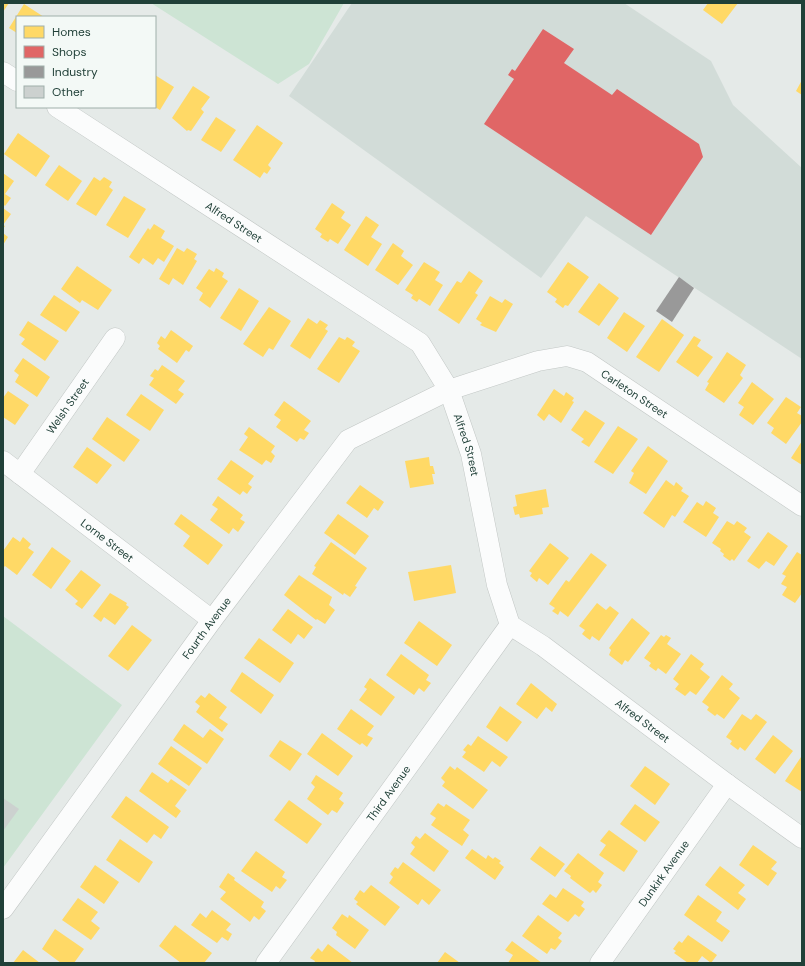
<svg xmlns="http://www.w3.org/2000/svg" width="805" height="966" viewBox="0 0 805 966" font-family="'DM Sans',sans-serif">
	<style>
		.built { fill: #d2dcd8 }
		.green { fill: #cde4d4 }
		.homes { fill: #ffd966 }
		.shops { fill: #e06666 }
		.industry { fill: #999 }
		.building { fill: #ccd1cf }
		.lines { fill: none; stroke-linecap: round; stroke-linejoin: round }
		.street-casing { stroke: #c2c7c5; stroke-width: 21 }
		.street { stroke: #fbfcfc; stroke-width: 20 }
		.labels { text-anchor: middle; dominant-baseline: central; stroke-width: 4; stroke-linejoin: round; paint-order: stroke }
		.street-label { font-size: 11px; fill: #204038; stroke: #f3f9f6 }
	</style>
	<rect width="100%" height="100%" fill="#e5eae8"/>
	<!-- built -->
	<path class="built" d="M352 3H624L711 61 733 105 802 168V359L586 216 541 278 289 96Z"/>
	<!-- green -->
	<path class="green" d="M151 3H344L309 64 278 84Z
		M3 616 122 705 3 868Z"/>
	<!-- homes -->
	<path class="homes" d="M3 3H9L3 12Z
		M708 3H738L722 24 703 10Z
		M24 4 44 17H17V33L9 28Z
		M155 75 174 87 160 110 155 107Z
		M802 80V95L796 91Z
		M193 86 210 97 201 109 204 112 191 131 188 130 187 131 172 118Z
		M216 117 236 130 221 152 201 140Z
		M257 125 283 143 268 165 271 168 267 174 264 172 260 178 233 160Z
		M18 133 50 156 36 177 4 154Z
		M59 165 82 181 68 201 45 185Z
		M3 173 14 181 5 194 11 198 5 206 3 204Z
		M94 177 100 181 104 177 112 182 109 187 113 190 96 216 76 204Z
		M124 196 146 209 128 238 106 225Z
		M332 203 345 212 341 218 351 225 338 244 330 239 328 242 320 237 322 234 315 229Z
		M3 208 11 214 3 225 5 226 3 229Z
		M366 216 379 225 371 237 382 244 368 266 344 250Z
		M154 224 165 231 161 238 174 246 164 262 158 258 153 265 143 258 139 264 129 257 148 228 150 230Z
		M3 233 8 237 3 245Z
		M393 243 404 251 401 256 413 265 398 285 375 270Z
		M177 248 184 252 187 248 197 254 194 259 197 261 183 285 173 278 169 285 159 279Z
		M424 262 440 272 435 280 443 285 430 306 419 299 417 302 411 298 413 295 405 290Z
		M568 262 589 277 568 306 565 305 563 308 555 302 557 299 547 292Z
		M77 266 112 290 98 310 82 300 80 303 61 289Z
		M216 268 224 273 222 277 228 281 210 308 199 300 203 293 196 288 209 269 214 272Z
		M469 271 483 281 475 293 478 295 459 324 438 310 457 281 461 283Z
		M599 283 619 298 599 326 578 312Z
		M239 288 259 301 241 331 220 318Z
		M54 295 80 312 66 332 40 315Z
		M490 296 502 303 505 299 513 304 496 332 480 325 482 323 476 319Z
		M269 307 291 321 273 350 269 348 263 357 243 344Z
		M624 312 645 326 627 352 607 338Z
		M308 318 317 324 320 320 328 325 325 329 328 331 310 359 290 346Z
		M662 319 684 335 659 372 636 357Z
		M28 321 59 341 45 361 21 344 25 339 19 335Z
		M171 330 193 346 189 352 186 350 177 363 158 349 160 346 157 343 161 336 165 339Z
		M694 336 701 340 697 346 713 357 698 377 676 362Z
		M339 337 345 340 347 337 349 338 355 342 352 346 360 351 339 383 317 369Z
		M727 352 746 365 740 375 743 378 724 403 705 390 709 383 707 382Z
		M23 358 50 377 37 397 15 382 19 375 14 371Z
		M162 365 185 381 178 390 184 394 176 404 149 385 154 378 150 376 155 369 158 371Z
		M752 382 774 399 753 425 739 415 744 407 738 403Z
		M554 389 564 396 566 392 574 398 572 401 574 402 561 423 549 414 544 421 537 415Z
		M8 391 29 405 15 425 3 417V398Z
		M141 394 164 410 150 431 126 415Z
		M786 397 801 407 797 413 802 416V422L786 444 771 433 774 428 767 423Z
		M284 401 311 421 304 430 309 433 304 440 300 438 297 442 276 427 281 420 274 415Z
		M585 410 605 423 589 447 581 442 584 439 571 430Z
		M107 417 140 440 124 462 92 439Z
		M618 426 638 439 613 474 594 462Z
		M249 427 275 446 271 452 275 456 271 463 266 460 262 465 239 450 248 437 244 434Z
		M802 441V465L791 458Z
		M648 446 668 461 646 494 629 483 634 473 631 471Z
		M87 447 112 465 97 484 73 467Z
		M429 457 430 466H433L435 474H432L434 484 410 488 405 461Z
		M231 460 254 476 248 484 252 487 247 494 243 491 240 495 217 479Z
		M666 480 674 486 676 482 683 488 681 491 689 496 675 517 672 515 664 528 643 513Z
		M360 485 384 502 378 511 374 508 367 518 346 503Z
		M546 489 549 507 542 508 543 514 520 518 519 514 515 515 513 507 517 506 515 495Z
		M218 496 243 515 240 519 245 522 238 532 233 528 229 534 210 520 218 509 212 505Z
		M706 501 716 508 713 513 719 517 706 537 683 522 697 502 703 506Z
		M181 514 223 545 208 565 183 546 190 536 174 524Z
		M338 514 369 536 355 555 324 533Z
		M727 521 734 525 737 521 747 528 744 532 751 537 734 561 732 559 730 561 723 556 724 554 720 551 721 549 712 543Z
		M768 532 788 546 774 566 766 561 759 569 747 561Z
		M13 537 20 542 23 537 31 544 28 548 34 552 17 575 5 566 3 568V551Z
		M331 542 367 568 355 586 357 587 350 597 344 593 343 595 312 574 316 567 314 566Z
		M550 543 569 558 548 585 539 578 537 582 530 576 532 573 529 571Z
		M52 547 71 561 51 589 32 575Z
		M797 552 802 555V593L795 603 782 595 787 587 781 584 786 576 782 574Z
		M591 553 607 565 568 617 560 611 558 615 552 611 555 608 549 604 566 580 569 582Z
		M451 565 456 593 414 601 408 572Z
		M81 570 101 585 82 609 75 604 78 601 65 590Z
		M299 575 332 597 329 605 335 610 325 624 317 619 316 620 284 595Z
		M110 593 127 603 126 605 129 607 115 625 104 617 101 622 93 616Z
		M597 603 606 610 610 606 619 613 599 641 592 636 590 640 587 638 582 634 585 630 579 626Z
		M288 609 313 627 304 639 298 634 291 644 272 630Z
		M632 618 650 633 628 662 625 660 622 665 609 655 611 650 609 648Z
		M419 621 452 645 437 666 404 643Z
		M132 625 152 640 128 671 108 656Z
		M661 635 664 637 666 635 671 638 667 644 681 654 666 674 658 668 656 671 649 666 651 663 644 658Z
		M259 638 294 663 280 683 244 658Z
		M401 654 429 675 426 680 431 683 424 692 419 688 414 695 386 675Z
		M691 654 704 664 700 669 710 677 696 695 690 691 685 696 675 689 679 684 673 679Z
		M242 672 274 695 261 714 230 691Z
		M722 675 733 684 729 689 740 698 724 719 717 714 715 716 707 710 709 707 702 702Z
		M370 678 395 697 381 716 359 700 367 689 364 687Z
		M531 683 557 704 552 712 546 707 537 719 516 704Z
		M209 693 227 707 219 718 228 724 222 732 196 712 200 706 195 702 201 695 205 698Z
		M500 706 522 722 507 742 486 727Z
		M351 709 374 726 367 735 373 738 367 747 362 743 360 745 337 729Z
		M742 714 751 720 756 714 767 722 745 751 740 747 738 750 730 744 732 741 726 737Z
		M184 724 203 738 210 729 224 739 207 764 173 740Z
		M322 733 353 756 338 776 307 754Z
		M773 735 793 751 775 774 755 759Z
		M478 736 508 757 500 767 492 761 484 772 462 757 466 752 463 750 468 744 471 746Z
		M280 740 302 754 290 771 269 756Z
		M171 746 202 768 189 786 158 764Z
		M801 757 802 758V792L785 781Z
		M450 766 455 770 457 767 488 790 473 809 442 786 445 782 441 778Z
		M645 766 670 784 655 805 630 786Z
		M152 772 168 783 171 779 187 790 175 806 181 811 176 818 139 791Z
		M316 775 343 793 339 799 344 803 337 813 332 810 328 815 307 799 315 787 311 783Z
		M126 796 169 827 161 839 154 834 147 843 111 817Z
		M289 800 322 824 307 844 274 820Z
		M438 803 444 807 446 804 470 820 463 830 469 835 462 846 431 825 436 818 430 814Z
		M635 804 660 822 645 842 620 824Z
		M609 830 638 851 624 872 599 855 606 845 600 841Z
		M425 833 449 851 434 872 410 854 415 847 411 843 416 836 420 839Z
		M120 839 153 862 139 883 106 860Z
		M753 845 777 862 771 869 777 873 768 886 739 865Z
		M540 846 565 864 555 877 530 859Z
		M472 849 486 859 488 855 493 859 495 857 501 861 499 863 504 867 495 880 465 858Z
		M256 851 285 872 282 877 287 880 280 889 276 886 272 892 241 871Z
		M578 853 604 873 598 882 602 885 596 893 593 890 590 893 570 878 571 876 564 871Z
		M403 862 441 890 429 905 422 899 418 905 389 883 393 877 390 874 395 867 398 869Z
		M95 865 119 882 104 904 80 887Z
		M720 866 745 885 738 893 746 899 738 910 705 885Z
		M228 873 235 878 234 880 264 902 261 907 266 911 259 920 254 916 250 922 220 899 226 892 219 887Z
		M371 885 400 907 385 926 356 904 358 902 354 899 360 890 364 893Z
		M563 888 584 902 581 906 585 909 579 917 575 914 568 922 542 904 550 894 556 898Z
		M698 895 722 912 716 921 730 931 722 942 684 915Z
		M78 898 98 912 91 921 100 928 91 940 62 920Z
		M212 910 231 924 226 930 232 934 228 941 222 937 217 943 191 925 200 913 206 918Z
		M342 914 348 918 349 915 369 930 355 949 336 935 337 932 332 928Z
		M538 915 562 933 558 938 562 941 555 950 551 948 547 954 522 936Z
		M175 925 212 953 204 963H181L159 946Z
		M55 929 84 949 74 963H61L42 949Z
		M688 935 717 955 711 963 702 956 697 963H688L674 953 676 951 673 949 679 941 682 943Z
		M512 941 542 963H508L513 955 505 950Z
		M328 944 353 963H314L315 961 310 958 318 948 322 952Z
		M23 950 40 963H13Z
		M445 952 460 963H437Z"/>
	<!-- shops -->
	<path class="shops" d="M543 29 574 49 564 63 612 95 617 89 699 144 703 157 651 235 484 124 514 79 508 75 512 69 515 71Z"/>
	<!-- industry -->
	<path class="industry" d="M679 277 694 288 672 322 656 311Z"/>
	<!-- building -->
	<path class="building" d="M3 798 19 809 3 831Z"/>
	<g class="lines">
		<defs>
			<g id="street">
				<path d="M3 72 17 81"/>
				<path id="s1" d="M57 107 420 343 449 390 471 454 497 585 510 625 543 646 727 784 802 838"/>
				<path id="s2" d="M3 461 212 620"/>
				<path id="s3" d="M20 474 115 338"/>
				<path id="s4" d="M3 909 212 620 348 440 449 390 538 361 567 356 587 362 802 506"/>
				<path id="s5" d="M266 963 510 625"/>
				<path id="s6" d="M600 963 727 784"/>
			</g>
		</defs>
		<!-- street casing -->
		<use href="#street" class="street-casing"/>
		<!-- street -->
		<use href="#street" class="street"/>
	</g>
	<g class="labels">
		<!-- street labels -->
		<g class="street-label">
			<text stroke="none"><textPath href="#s1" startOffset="211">Alfred Street</textPath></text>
			<text stroke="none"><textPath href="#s4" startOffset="896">Carleton Street</textPath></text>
			<text stroke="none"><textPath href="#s3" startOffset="83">Welsh Street</textPath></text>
			<text stroke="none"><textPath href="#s1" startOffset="546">Alfred Street</textPath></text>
			<text stroke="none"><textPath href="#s2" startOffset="131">Lorne Street</textPath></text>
			<text stroke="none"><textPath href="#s4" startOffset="347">Fourth Avenue</textPath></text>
			<text stroke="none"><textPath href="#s1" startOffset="895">Alfred Street</textPath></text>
			<text stroke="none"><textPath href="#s5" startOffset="209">Third Avenue</textPath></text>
			<text stroke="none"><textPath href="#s6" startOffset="110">Dunkirk Avenue</textPath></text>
		</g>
	</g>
	<!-- border -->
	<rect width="805" height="966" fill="none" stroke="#204038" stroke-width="8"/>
	<!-- legend -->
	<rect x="16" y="16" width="140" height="92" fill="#f3f9f6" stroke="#9fafaa"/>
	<rect x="24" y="26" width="20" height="12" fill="#ffd966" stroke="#9fafaa"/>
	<text x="52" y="36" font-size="12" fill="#204038">Homes</text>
	<rect x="24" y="46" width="20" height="12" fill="#e06666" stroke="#9fafaa"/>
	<text x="52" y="56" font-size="12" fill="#204038">Shops</text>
	<rect x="24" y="66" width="20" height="12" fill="#999999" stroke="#9fafaa"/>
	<text x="52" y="76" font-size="12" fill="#204038">Industry</text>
	<rect x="24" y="86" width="20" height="12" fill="#ccd1cf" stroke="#9fafaa"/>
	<text x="52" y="96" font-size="12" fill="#204038">Other</text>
</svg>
